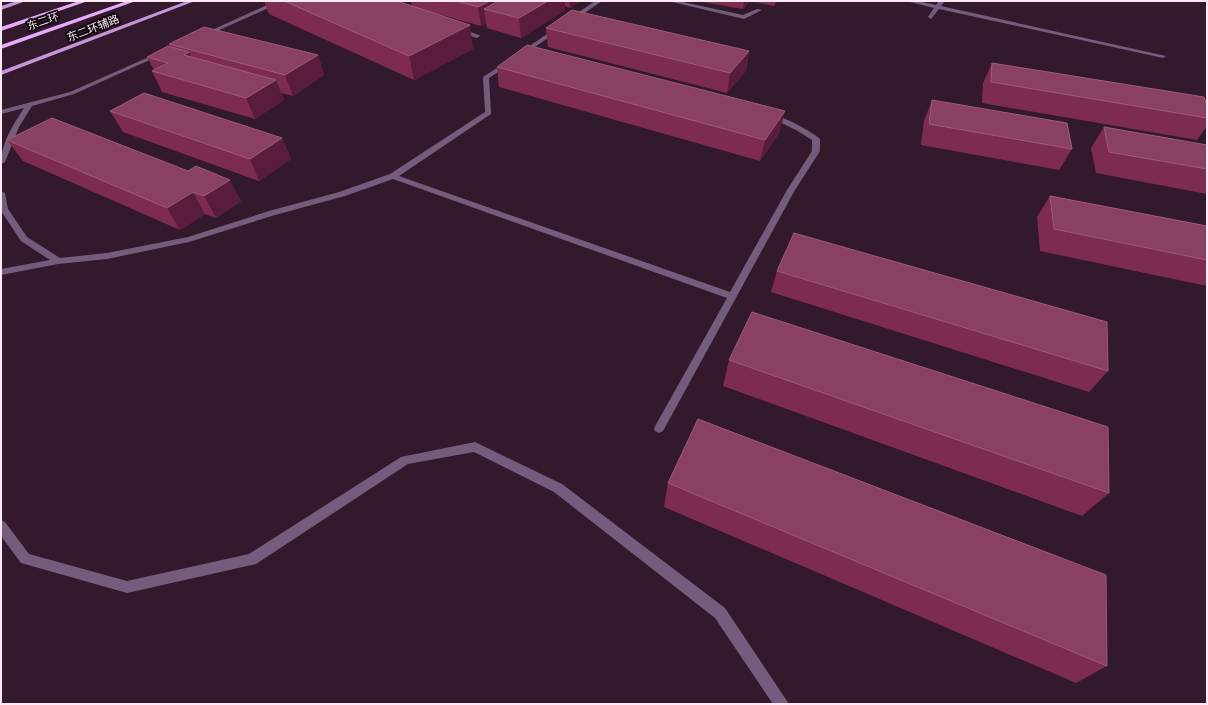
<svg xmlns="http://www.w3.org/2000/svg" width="1208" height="705" viewBox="0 0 1208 705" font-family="Helvetica,'Noto Sans SC',sans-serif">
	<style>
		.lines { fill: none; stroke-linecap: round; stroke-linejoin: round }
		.minor { fill: #745d7c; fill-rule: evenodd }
		.major { fill: #c596d7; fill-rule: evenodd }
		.highway { fill: #e6acfb; fill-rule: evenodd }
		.wall { fill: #7d2c50 }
		.shaded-wall { fill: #591c3a }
		.building { fill: #8a4161; stroke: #9c5b79 }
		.labels { text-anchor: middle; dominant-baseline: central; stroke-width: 4; stroke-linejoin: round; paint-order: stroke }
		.far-street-label { font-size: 11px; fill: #fbeaf6; stroke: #130911 }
	</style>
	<rect width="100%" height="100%" fill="#321a2c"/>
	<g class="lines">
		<!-- minor -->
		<path class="minor" d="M276 1H284L206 36 201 35Z
			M595 1H602L573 21H569V19Z
			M668 1H678L743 15 757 9 762 10 744 19Z
			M906 1H917L936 5 939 1H945L941 6 1166 56 1163 58 939 9 931 19 928 17 934 8Z
			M459 28 479 35 480 36 477 38 457 31V29Z
			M556 28 561 29 523 55H519V53Z
			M158 53 163 54 74 94 32 106 19 127 5 162 1 164C1 143 13 125 24 108L1 114V110L70 92Z
			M508 61 511 63 510 64 489 78 491 114 399 176 730 292 787 190 812 151V140L796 130 767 116C774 110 813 132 820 139V151L795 190 663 431 659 433 655 431 654 428 727 298 393 179 345 196 275 215 189 242 107 259 58 264 1 275V269L50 260 21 241 1 211V191L5 193 8 209 27 237 60 258 107 253 188 237 269 211 339 192 390 174 485 112 483 77Z
			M475 442 562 484 725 608 789 704H773L715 618 554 492 474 452 408 464 256 564 127 593 21 563 1 536V520L5 522 29 554 127 581 249 554 401 457Z"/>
		<!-- major -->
		<path class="major" d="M17 1H26L1 10V6Z
			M187 1H195L1 75V71Z"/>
		<!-- highway -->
		<path class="highway" d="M79 1H88L1 31V27Z
			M127 1H136L1 49V45Z"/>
	</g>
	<!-- wall -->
	<path class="wall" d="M264 1H397L412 6 411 1H580L570 8 565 6V10L521 38 487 28 486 23 481 26 424 10 473 49 414 80 269 14Z
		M697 1H777L774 6 750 1 743 9Z
		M546 28 749 51 746 71 727 93 548 47Z
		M169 44 318 55 324 75 293 96 281 93 284 100 255 119 162 92 152 71 154 70 147 57 170 47Z
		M992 63 1207 105V126L1197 140 982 103 983 83Z
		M497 67 780 132 760 161 499 87Z
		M932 100 1072 149 1059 170 921 145 924 121Z
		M110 111 282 138 291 159 259 181 123 132Z
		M1104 127 1207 145V194L1096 173 1091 148Z
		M7 140 241 201 216 218 205 214 180 230 23 161Z
		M1050 196 1207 226V286L1040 251 1037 217Z
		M777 271 1108 371 1089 392 771 292Z
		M729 360 1109 493 1082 516 723 386Z
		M668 483 1107 666 1076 683 664 507Z"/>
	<!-- shaded-wall -->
	<path class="shaded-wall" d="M490 1H512L484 9 486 23 481 26 478 7Z
		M548 1H565V10L521 38 519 18Z
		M569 1H580L570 8Z
		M744 1H750L743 9Z
		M775 1H777L774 6Z
		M470 25 473 49 414 80 409 56Z
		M749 51 746 71 727 93 730 73Z
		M189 52 199 72 184 55Z
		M318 55 324 75 293 96 285 75Z
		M276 80 284 100 255 119 246 98Z
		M785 111 780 132 760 161 765 140Z
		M282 138 291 159 259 181 250 159Z
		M230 180 241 201 216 218 204 196Z
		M193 192 205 214 180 230 167 208Z"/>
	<!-- building -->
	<path class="building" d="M284 1H397L470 25 409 56Z
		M456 1H490L478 7Z
		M498 1H548L519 18 484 9Z
		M572 10 749 51 730 73 546 28Z
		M204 27 318 55 285 75 169 44Z
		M527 45 785 111 765 140 497 67Z
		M168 46 189 52 184 55 276 80 246 98 152 71 168 63 147 57Z
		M992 63 1204 97 1207 105V118L991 82Z
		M144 93 282 138 250 159 110 111Z
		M932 100 1067 123 1072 149 929 124Z
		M52 118 188 171 196 166 230 180 204 196 193 192 167 208 7 140Z
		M1104 127 1207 145V169L1109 152Z
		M1050 196 1207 226V260L1054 229Z
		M794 233 1107 322 1108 371 777 271Z
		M752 312 1108 427 1109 493 729 360Z
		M698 419 1106 575 1107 666 668 483Z"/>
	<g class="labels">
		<!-- far-street labels -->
		<g class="far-street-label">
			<text transform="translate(43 21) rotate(-19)">东二环</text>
			<text transform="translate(93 28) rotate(-21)">东二环辅路</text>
		</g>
	</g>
	<!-- border -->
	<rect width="1208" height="705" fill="none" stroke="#fbeaf6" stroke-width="4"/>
</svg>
